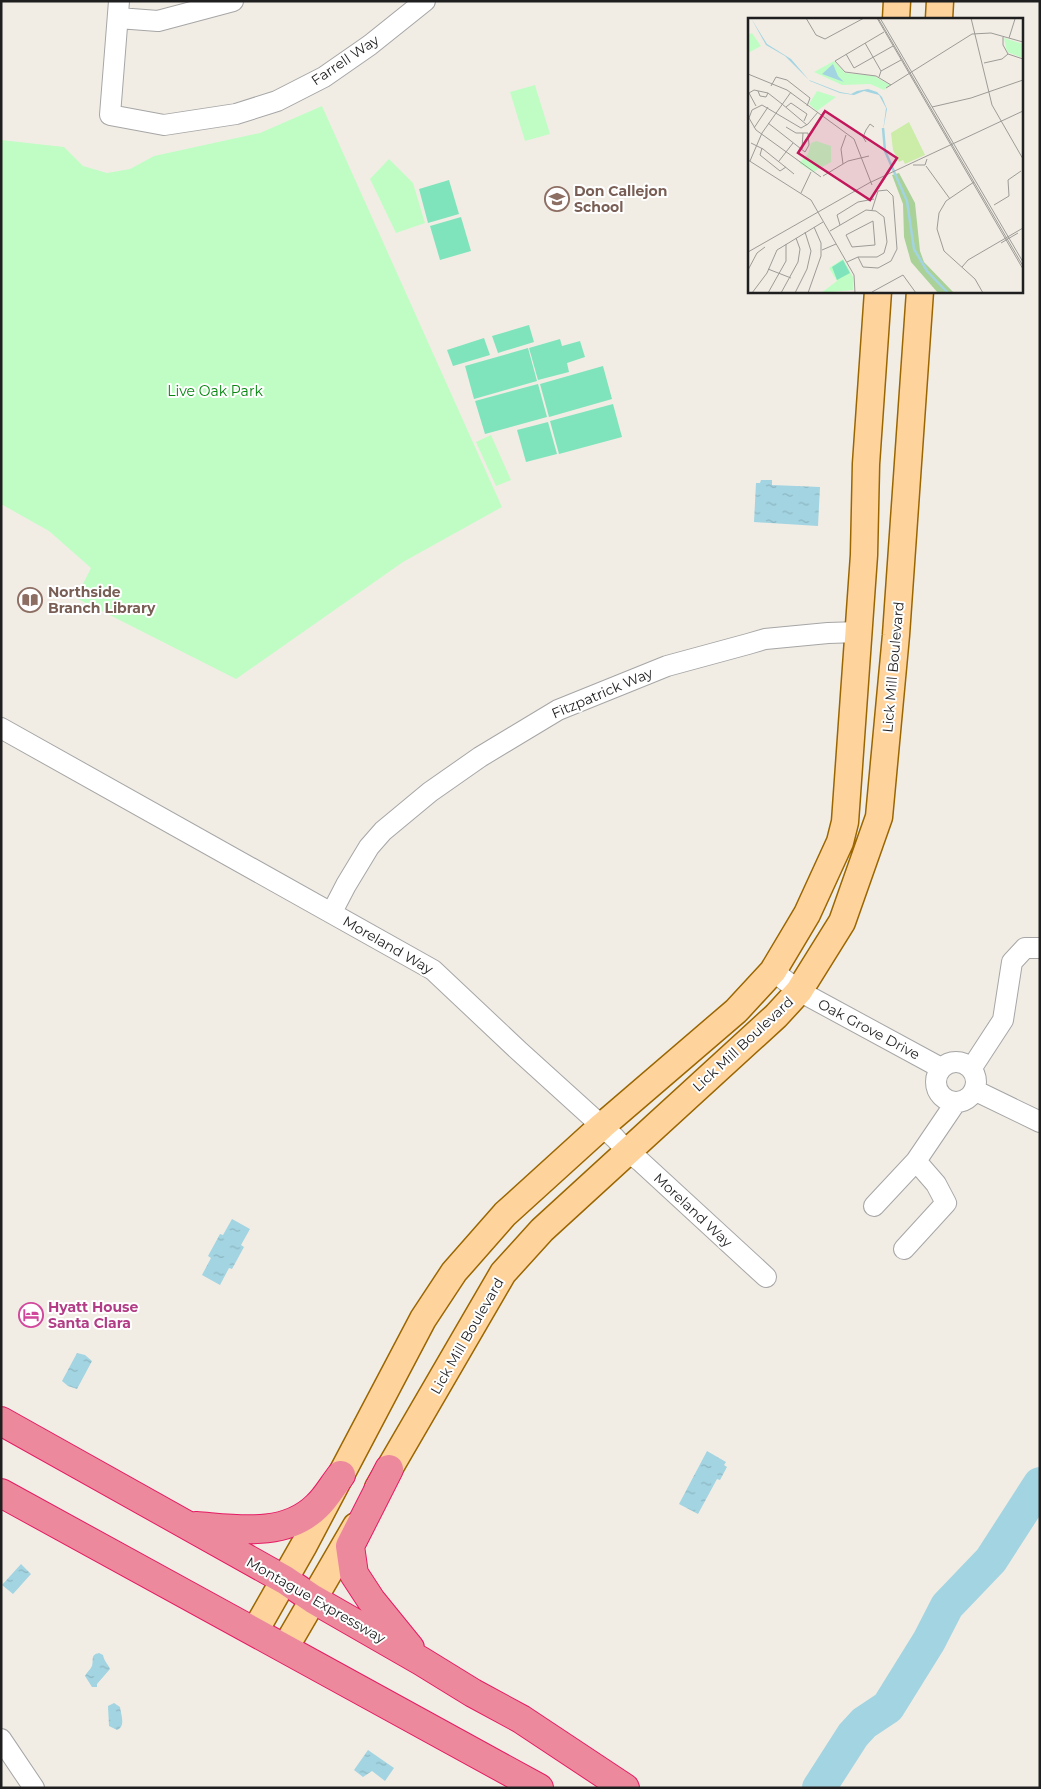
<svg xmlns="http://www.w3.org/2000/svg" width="1041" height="1789" viewBox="0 0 1041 1789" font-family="Montserrat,sans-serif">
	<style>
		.park { fill: #c0fdc4 }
		.pitch { fill: #7fe4bc }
		.water { fill: url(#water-ripples) }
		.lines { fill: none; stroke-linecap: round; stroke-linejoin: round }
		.river { stroke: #a3d4e1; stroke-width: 34 }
		.minor-casing { stroke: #a6a6a6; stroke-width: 22 }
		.major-casing { stroke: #9b6600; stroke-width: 29 }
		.highway-casing { stroke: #e51b63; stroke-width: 30 }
		.minor { stroke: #fff; stroke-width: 20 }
		.major { stroke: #ffd39c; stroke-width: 26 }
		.highway { stroke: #ec899d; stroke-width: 28 }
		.labels { text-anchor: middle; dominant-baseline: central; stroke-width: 4; stroke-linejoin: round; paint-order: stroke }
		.street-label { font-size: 14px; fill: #1f1f1f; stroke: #fff }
		.education-label { font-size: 14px; font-weight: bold; fill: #785e54; stroke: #fff; text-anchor: start }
		.park-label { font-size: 14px; fill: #05860e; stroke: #fff }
		.hotel-label { font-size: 14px; font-weight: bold; fill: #b23c85; stroke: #fff; text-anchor: start }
		.inset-river { fill: none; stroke: #a3d4e1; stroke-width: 2.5 }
		.inset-road { fill: none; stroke: #9d9b96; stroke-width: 1 }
		.view { fill: #c2185b; fill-opacity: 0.15; stroke: #c2185b; stroke-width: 2.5 }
		.inset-edge { fill: none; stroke: #1f1f1f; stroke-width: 2.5 }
	</style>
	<defs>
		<pattern id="water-ripples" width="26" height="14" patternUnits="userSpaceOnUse" patternTransform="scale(1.25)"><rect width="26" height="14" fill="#a3d4e1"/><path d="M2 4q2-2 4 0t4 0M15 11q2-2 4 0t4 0" fill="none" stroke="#8cb6c1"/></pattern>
	</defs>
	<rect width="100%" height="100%" fill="#f1ede5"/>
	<!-- park -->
	<path class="park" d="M535 85 550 134 525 141 510 92Z
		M322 106 502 507 403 562 236 679 76 598 91 568 49 531 1 504V140L64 147 83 166 107 173 130 169 154 156 260 133Z
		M389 159 413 183 425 223 396 233 370 179Z
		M491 435 511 480 496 486 476 442Z"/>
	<!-- pitch -->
	<path class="pitch" d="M449 180 459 214 428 223 419 189Z
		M461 217 471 251 440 260 430 226Z
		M529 325 534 342 498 353 492 336Z
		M484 338 490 355 453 366 447 350Z
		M560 339 562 346 580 341 585 357 567 363 569 372 538 380 529 348Z
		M528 348 537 381 474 399 465 366Z
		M603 366 612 399 549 417 540 384Z
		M538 384 547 417 485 434 475 401Z
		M613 404 622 437 559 454 550 421Z
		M548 422 557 454 526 462 517 430Z"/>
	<!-- water -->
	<path class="water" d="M761 480H772V485L820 487 818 526 754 522 756 483H760Z
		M232 1219 250 1229 241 1245 244 1247 232 1269 229 1268 220 1285 202 1275 211 1258 208 1256 220 1234 223 1235Z
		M77 1353 85 1355 92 1361 77 1389 68 1386 62 1381Z
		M707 1451 726 1462 724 1465 727 1467 720 1480 717 1479 698 1514 679 1504Z
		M21 1564 31 1574 13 1594 2 1585Z
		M99 1653 103 1655C104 1661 108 1664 110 1669L97 1684V1687H92L85 1676C87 1672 90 1670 92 1666 94 1659 90 1655 99 1653Z
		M114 1703 120 1707C121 1715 126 1726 117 1730L109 1726 108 1706Z
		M368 1750 394 1768 385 1781 372 1771 363 1777 354 1770Z"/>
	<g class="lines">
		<!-- river -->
		<path class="river" d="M819 1788 853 1735 864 1723 888 1707 929 1641 947 1606 991 1560 1040 1484"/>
		<defs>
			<path id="minor" d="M119 1 110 115 164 125 236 114 277 101 324 77 370 45 425 1
				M118 18 158 21 233 1
				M1 728 433 970 519 1051 615 1138 627 1151 640 1161 766 1277
				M332 912 346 885 369 847 383 831 430 792 480 757 558 710 667 666 748 644 765 639 828 633 859 632
				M773 971 799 991 941 1068
				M936 1082a20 20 0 1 1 40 0a20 20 0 1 1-40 0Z
				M971 1069 1003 1020 1012 962 1025 948H1040
				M974 1090 1040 1122
				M874 1206 916 1161 956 1102
				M904 1249 946 1203 936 1184 916 1161
				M1 1739 34 1788"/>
			<path id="major" d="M896 19 897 1
				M939 19 940 1
				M378 1488 503 1273 542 1230 776 1016 799 991 842 922 879 817 896 635 920 291
				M255 1631 304 1545 423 1319 454 1272 505 1214 602 1126 736 1011 773 971 807 914 840 842 845 822 864 555 866 464 878 291
				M285 1648 356 1526"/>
			<path id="highway" d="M1 1421 285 1580 313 1599 421 1661 473 1693 521 1719 625 1788
				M389 1469 350 1546 354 1574 371 1600 410 1648
				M1 1493 539 1788
				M196 1526C236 1529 285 1538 317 1506 326 1498 333 1485 341 1475"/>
		</defs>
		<!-- minor casing -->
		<use href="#minor" class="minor-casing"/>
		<!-- major casing -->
		<use href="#major" class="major-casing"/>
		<!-- highway casing -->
		<use href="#highway" class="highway-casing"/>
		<!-- minor -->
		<use href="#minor" class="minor"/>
		<!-- major -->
		<use href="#major" class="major"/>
		<!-- highway -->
		<use href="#highway" class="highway"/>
	</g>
	<!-- icons -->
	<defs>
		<symbol id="school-ring" viewBox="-11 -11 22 22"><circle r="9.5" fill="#fff" stroke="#8d6e63" stroke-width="1.5"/><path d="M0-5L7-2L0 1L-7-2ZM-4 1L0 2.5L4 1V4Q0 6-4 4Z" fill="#8d6e63"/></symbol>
		<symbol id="library-ring" viewBox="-11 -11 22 22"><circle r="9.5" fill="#fff" stroke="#8d6e63" stroke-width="1.5"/><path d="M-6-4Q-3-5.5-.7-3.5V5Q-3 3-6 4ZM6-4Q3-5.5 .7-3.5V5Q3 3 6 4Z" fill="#8d6e63"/></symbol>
		<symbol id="hotel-ring" viewBox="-11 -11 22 22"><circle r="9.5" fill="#fff" stroke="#d1479c" stroke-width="1.5"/><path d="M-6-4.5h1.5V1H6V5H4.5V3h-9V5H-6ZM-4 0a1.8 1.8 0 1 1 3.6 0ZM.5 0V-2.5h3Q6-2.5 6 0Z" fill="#d1479c"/></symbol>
	</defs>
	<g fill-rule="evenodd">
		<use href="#school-ring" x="543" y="185" width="28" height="28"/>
		<use href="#library-ring" x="16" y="586" width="28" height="28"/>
		<use href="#hotel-ring" x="17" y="1301" width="28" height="28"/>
	</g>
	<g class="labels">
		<!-- street labels -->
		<g class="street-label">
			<text transform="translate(345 60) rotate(-34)">Farrell Way</text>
			<text transform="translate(893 667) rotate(-85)">Lick Mill Boulevard</text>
			<text transform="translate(602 693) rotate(-23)">Fitzpatrick Way</text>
			<text transform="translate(388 945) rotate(30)">Moreland Way</text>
			<text transform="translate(869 1029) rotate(28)">Oak Grove Drive</text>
			<text transform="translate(743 1044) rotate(-43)">Lick Mill Boulevard</text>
			<text transform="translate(693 1210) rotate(43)">Moreland Way</text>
			<text transform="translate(467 1336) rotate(-60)">Lick Mill Boulevard</text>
			<text transform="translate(316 1600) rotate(30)">Montague Expressway</text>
		</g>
		<!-- education labels -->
		<g class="education-label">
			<text x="574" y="191">Don Callejon<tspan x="574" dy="16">School</tspan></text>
			<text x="48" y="592">Northside<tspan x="48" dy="16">Branch Library</tspan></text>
		</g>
		<!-- park labels -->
		<g class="park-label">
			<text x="215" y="391">Live Oak Park</text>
		</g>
		<!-- hotel labels -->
		<g class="hotel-label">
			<text x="48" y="1307">Hyatt House<tspan x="48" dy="16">Santa Clara</tspan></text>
		</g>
	</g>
	<!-- overview -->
	<g transform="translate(748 18)">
		<rect width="275" height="275" fill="#f1ede5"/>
		<path d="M161 104 177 137 157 146 155 142 151 144 145 132 143 115Z" fill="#cbeda8"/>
		<path d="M151 155 167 185 172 233 176 244 206 275H190L163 244 156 219 155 186 144 157Z" fill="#aad298"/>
		<path d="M4 15 13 28 0 35V17ZM256 20 275 26V40L259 34ZM86 43 97 55 126 58 142 67 136 72 122 66 94 67 66 54ZM69 73 88 79 69 93 61 86ZM68 123 83 128V144L65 154 51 145 60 136 63 125ZM95 241 105 259V272L73 275 89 263 81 250Z" fill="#c0fdc4"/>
		<path d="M95 242 102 255 89 262 84 249Z" fill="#7fe4bc"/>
		<path d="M3 0 19 26 43 41 61 62 92 74 103 76 109 73 120 71 129 74 134 79 139 91 135 113 138 90 131 77 116 73 106 77 92 75 62 63 37 38 18 27ZM85 46 90 58 96 64 74 56Z" fill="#a3d4e1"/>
		<path class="inset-river" d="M135 110 137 133 159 183 166 231 179 253 200 275"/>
		<path class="inset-road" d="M58 0 68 17 77 21 116 0M129 0 275 251M130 0 275 248M132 0 275 244M223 0 244 87 275 141M255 19V27L260 36 275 41M261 20 267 1M117 25 133 53M98 36 106 50M87 43 97 54 128 58 143 67M87 43 136 14M236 45 254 41 260 36M106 50 145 28M0 56 39 72 106 121 124 167M131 59 133 53 153 42M23 68 28 59 39 62 62 80 59 88M138 70 224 16 243 15 275 24M10 73 12 78 18 79 20 75M223 80 275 62M34 86 59 107M8 88 1 75 6 72 20 75 34 86M38 89 43 85 59 96 56 103M184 89 223 80M1 100 8 112 73 159M1 100 4 92 14 87 53 110 60 106 70 94M20 105 57 134 61 127 60 115H48L38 109M6 110 20 89M118 124 115 119 118 112 122 106 126 109M3 125 15 131 46 156M14 130 12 137 32 153 38 149M54 131 55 115M0 142 63 182 106 257 107 275M2 143 14 115 43 74M31 143 45 125M95 146 93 131 98 117M165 147H177L179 141M178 148 202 181M75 158 100 143 121 138M226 164 198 183 191 195 189 211 196 233 227 261 235 275M53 175 63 154M246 187 261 178 260 162 273 153M125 203 127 227 104 229 98 217ZM92 207 89 197 110 184 126 181M82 213 118 192 128 193 136 199 139 224 136 235 129 239H110L99 244M253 225 270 215M74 232 88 226M0 234 121 165 275 93M110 239 115 249 130 250 143 243 149 231 145 178 139 172 130 173 124 192M214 249 220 242 275 210M20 251 43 260M0 252 9 235 17 229M124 274 155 257 168 275M4 275 19 255 29 232 75 204M20 275 38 243V226M33 275 50 244 52 231 48 220M47 275 59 251 63 233 57 214M60 275 73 238V225L66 209"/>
		<path class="view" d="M77 93 149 140 122 182 50 135Z"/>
		<rect width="275" height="275" class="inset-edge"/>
	</g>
	<!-- border -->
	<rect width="1041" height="1789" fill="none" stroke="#1f1f1f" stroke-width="5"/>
</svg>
